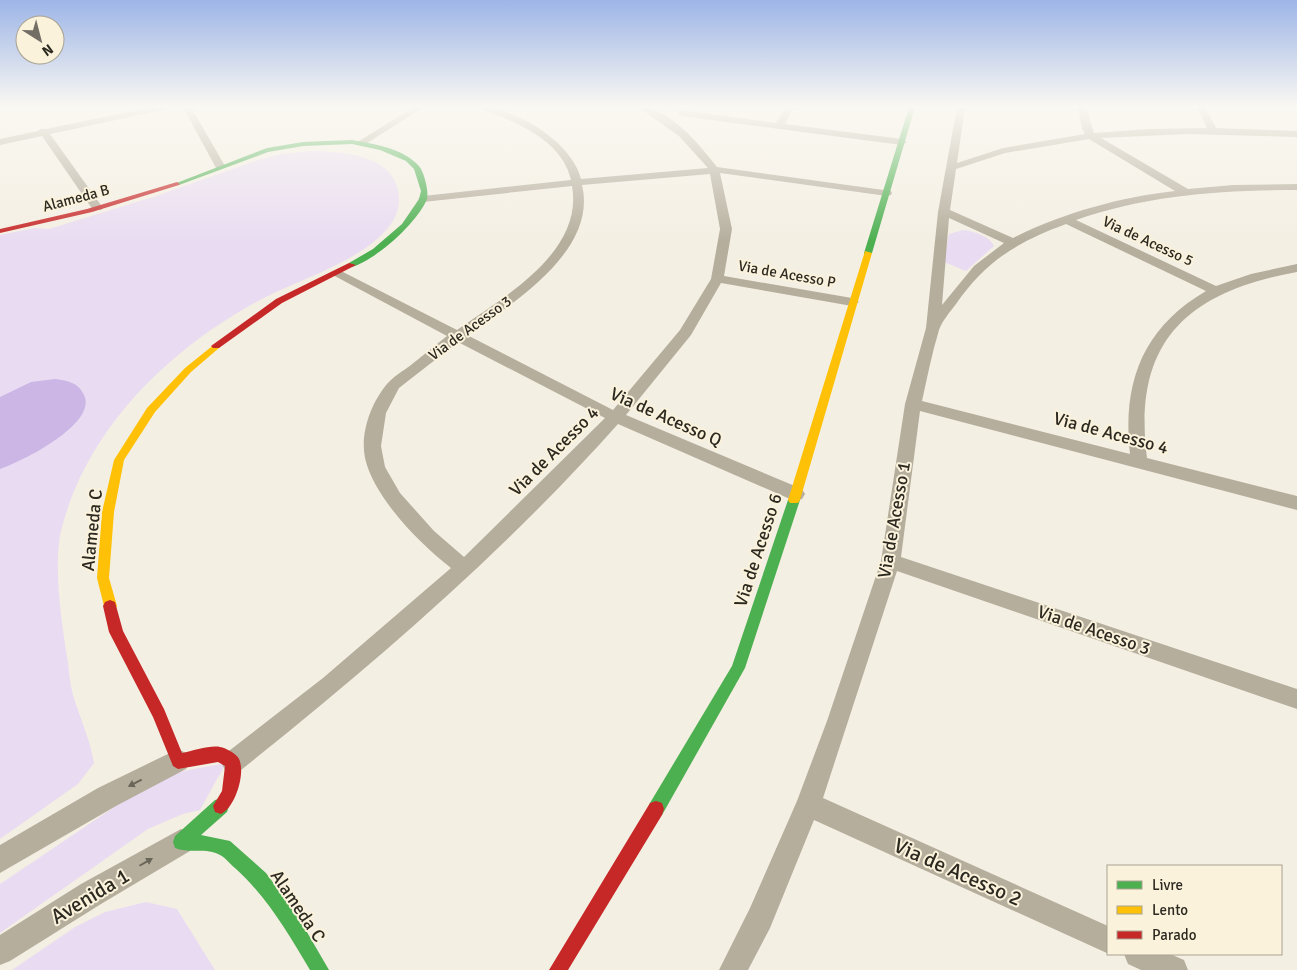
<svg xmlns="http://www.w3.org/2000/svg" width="1297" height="970" viewBox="0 0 1297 970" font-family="Signika,sans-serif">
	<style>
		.green { fill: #e9dcf2 }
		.water { fill: #ccb6e6 }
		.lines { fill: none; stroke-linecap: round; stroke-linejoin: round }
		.street { fill: #b5ae9d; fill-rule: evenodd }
		.fast { fill: #4caf50; fill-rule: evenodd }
		.slow { fill: #ffc107; fill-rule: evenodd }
		.jam { fill: #c62828; fill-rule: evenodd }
		.oneway { fill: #6a6559 }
		.labels { text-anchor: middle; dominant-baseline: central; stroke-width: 4; stroke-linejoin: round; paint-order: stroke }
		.far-street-label { font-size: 15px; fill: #2c2921; stroke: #fbf2dc }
		.street-label { font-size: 18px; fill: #2c2921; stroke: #fbf2dc }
		.near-street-label { font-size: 21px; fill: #2c2921; stroke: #fbf2dc }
	</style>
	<rect width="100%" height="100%" fill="#f4efe3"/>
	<!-- green -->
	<path class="green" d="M313 151C343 152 390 154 398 190 400 200 399 210 394 219 374 255 310 276 274 293 177 341 88 424 61 531 53 566 62 626 68 662 69 672 70 684 73 695 80 718 90 739 94 763L78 784 0 839V235L35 228 49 229 156 196 258 160 281 154Z
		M963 230C973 231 990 236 994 246L966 271 944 262 949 234Z
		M226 763 200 810 183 814 148 829 0 933V884L162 775Z
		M146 902 177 909 215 970H12L75 927 105 912Z"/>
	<!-- water -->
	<path class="water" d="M55 379C68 381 78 382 84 395 98 424 21 462 0 469V397L31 382Z"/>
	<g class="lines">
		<!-- street -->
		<path class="street" d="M152 107H167L163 110 50 134 103 208 101 210H93L42 136 0 145V139L38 131 40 129H46Z
			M183 107H191L225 166 224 168H216L215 166Z
			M414 107H424L364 145H358L356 143Z
			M479 107C515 107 572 142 581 179L708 168 679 136 638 107C667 105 701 146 717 167L891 191 892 193 891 195 887 196 720 173 732 229 724 276 852 298 859 302 852 306 721 283 691 335 626 415 802 489 805 494 802 499 796 501 790 499 618 424C504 552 374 664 241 770L233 774 225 770 221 762 225 754 323 678 451 568C420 544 374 498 365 458 360 433 371 403 387 384 394 376 403 371 411 365 423 355 435 346 447 336L331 274 333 271H341L457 330C502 298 584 253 572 186L423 202 418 199 423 196 571 180C562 139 514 121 480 109ZM710 174 720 229 711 279 680 330 613 410 467 335C512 304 598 251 582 185ZM458 342 605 418 464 557 434 531 400 493 385 467 381 446 386 413 399 388Z
			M786 107H794L785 124 902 139 907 142 902 145 681 116 677 113 681 110 776 123Z
			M957 107H965L957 163 1003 148 1085 134 1082 129 1078 107H1086L1094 133 1149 129 1207 128 1197 107H1205L1216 128 1297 131V137L1186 134 1101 138 1188 189 1233 185 1297 184V190C1223 190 1146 195 1076 220L1216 286 1251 274 1297 264V272C1188 292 1132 341 1147 458L1297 496V510L920 411 901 557 1297 689V709L897 571 823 798 1108 926 1109 954 814 820 770 928 748 970H719L750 908 797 801 827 721 881 561 905 404 926 328 938 212ZM1089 139 1175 191C1120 197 1063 213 1013 238L950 210 956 169 1005 153ZM949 218 1004 243 974 266 942 305ZM1066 224 1206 291C1143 328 1122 382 1130 454L922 401C927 378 932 353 939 330 942 321 950 312 956 304 986 261 1017 242 1066 224Z
			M178 749 186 753 190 761 186 769 116 806 0 873V845L98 788Z
			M181 829 190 833 194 842 190 851 101 904 10 961 0 965V935L81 884Z
			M1124 954H1170L1184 960 1188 970H1141L1128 964Z"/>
		<!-- fast -->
		<path class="fast" d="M909 107H915L872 253 865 255 864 253Z
			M352 140C374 144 403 148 419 166 424 172 429 191 427 199 418 222 376 260 352 267H349V263L373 249 402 224 419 199 421 191 414 169 406 161 380 150 352 144 303 146 268 152 179 185 174 184 267 148 303 142Z
			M794 496 798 497 800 500 745 668 662 815 656 817 650 815 648 809 650 803 732 666 788 500 790 497Z
			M221 798 227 800 229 806 227 812 201 835 230 841 266 873 297 915 329 970H310C288 933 267 897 235 868 230 864 226 858 220 855 207 847 189 854 175 848L173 842 175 836 215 800Z"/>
		<!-- slow -->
		<path class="slow" d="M865 251 872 253 800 500 798 503H790L788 500Z
			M216 343 221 346 219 348 191 372 155 412 124 460 114 512 109 578 117 606 115 610 110 612 105 610 97 578 102 512 114 460 147 408 185 368Z"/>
		<!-- jam -->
		<path class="jam" d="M177 182 180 184 179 185 92 212 0 233V229L87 209Z
			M349 263 356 265 282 303 219 348H213L211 346 276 299Z
			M110 600 115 602 123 631 164 709 182 753C193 751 210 745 220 747 226 748 237 754 239 759 246 773 235 808 221 814L215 812 213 806 222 791 225 766 218 762 178 769 173 766 153 717 109 632 103 606 105 602Z
			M656 801 662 803 664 809 662 815 568 970H549L650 803Z"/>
	</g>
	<!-- one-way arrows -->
	<defs><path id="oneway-solid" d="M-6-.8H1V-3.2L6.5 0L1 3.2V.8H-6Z" transform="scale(1.25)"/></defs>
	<g class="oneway">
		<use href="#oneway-solid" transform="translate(135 783) rotate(153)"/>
		<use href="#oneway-solid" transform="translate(146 862) rotate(-30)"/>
	</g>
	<!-- sky -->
	<linearGradient id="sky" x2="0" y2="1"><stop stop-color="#9db5e7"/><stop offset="0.44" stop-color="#faf8f2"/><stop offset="1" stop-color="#faf8f2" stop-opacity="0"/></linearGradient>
	<rect width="1297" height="242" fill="url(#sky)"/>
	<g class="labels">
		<!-- far-street labels -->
		<g class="far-street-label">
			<text transform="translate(76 198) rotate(-15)">Alameda B</text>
			<text transform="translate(1148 241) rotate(25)">Via de Acesso 5</text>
			<text transform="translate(787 274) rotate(10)">Via de Acesso P</text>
			<text transform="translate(470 328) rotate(-36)">Via de Acesso 3</text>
		</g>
		<!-- street labels -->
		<g class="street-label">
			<text transform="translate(666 417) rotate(24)">Via de Acesso Q</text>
			<text transform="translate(1111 433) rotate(15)">Via de Acesso 4</text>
			<text transform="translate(554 451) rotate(-45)">Via de Acesso 4</text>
			<text transform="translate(894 520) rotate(-80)">Via de Acesso 1</text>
			<text transform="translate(92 530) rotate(-84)">Alameda C</text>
			<text transform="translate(758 550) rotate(-72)">Via de Acesso 6</text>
			<text transform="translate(1094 630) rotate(19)">Via de Acesso 3</text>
			<text transform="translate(298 906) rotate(56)">Alameda C</text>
		</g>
		<!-- near-street labels -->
		<g class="near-street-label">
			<text transform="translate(958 872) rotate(24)">Via de Acesso 2</text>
			<text transform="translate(90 896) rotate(-31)">Avenida 1</text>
		</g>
	</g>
	<!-- legend -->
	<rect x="1107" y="865" width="175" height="90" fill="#fbf2dc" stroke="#a8a291"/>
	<rect x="1117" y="881" width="25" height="8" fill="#4caf50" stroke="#a8a291"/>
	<text x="1152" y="890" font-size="15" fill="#2c2921">Livre</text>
	<rect x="1117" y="906" width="25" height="8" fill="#ffc107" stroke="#a8a291"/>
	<text x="1152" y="915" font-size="15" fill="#2c2921">Lento</text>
	<rect x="1117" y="931" width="25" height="8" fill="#c62828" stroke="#a8a291"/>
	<text x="1152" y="940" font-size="15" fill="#2c2921">Parado</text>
	<!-- north arrow -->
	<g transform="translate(40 40) rotate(144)"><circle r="24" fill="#fbf2dc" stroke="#a8a291"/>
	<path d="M0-4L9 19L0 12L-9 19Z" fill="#726e65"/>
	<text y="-8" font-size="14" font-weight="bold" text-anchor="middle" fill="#2c2921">N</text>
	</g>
</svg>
